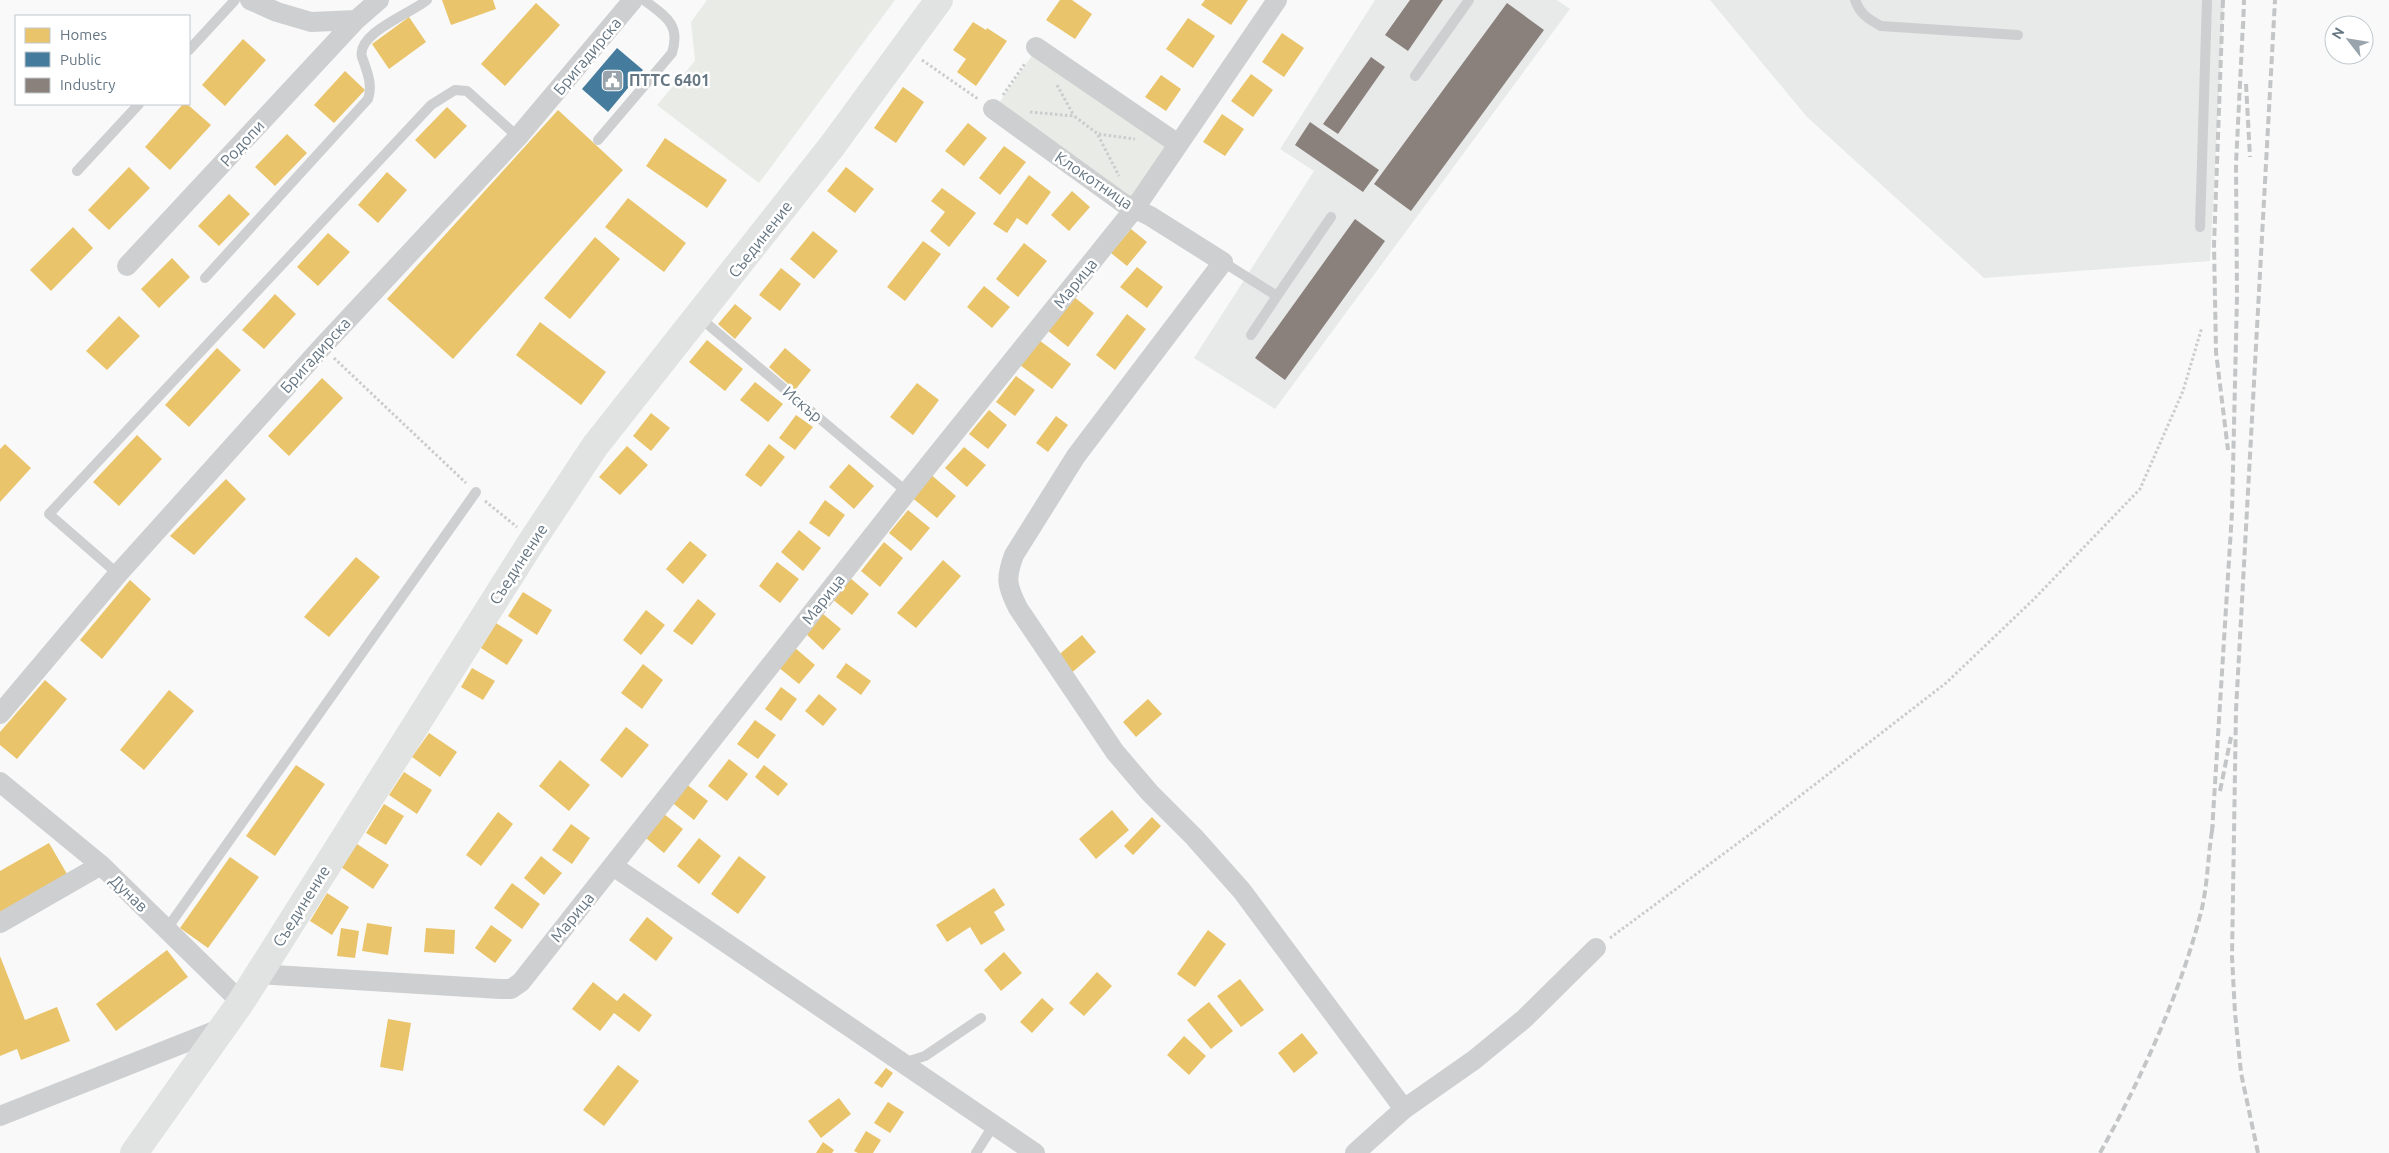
<svg xmlns="http://www.w3.org/2000/svg" width="2389" height="1153" viewBox="0 0 2389 1153" font-family="Ubuntu,sans-serif">
	<style>
		.built { fill: #e8e9e9 }
		.green { fill: #e8ebe6 }
		.homes { fill: #e9c46a }
		.public { fill: #457b9d }
		.industry { fill: #8a817c }
		.lines { fill: none; stroke-linecap: round; stroke-linejoin: round }
		.path { stroke: #cbcccd; stroke-width: 3; stroke-dasharray: 2.5 2.5; stroke-linecap: butt }
		.lane { stroke: #cecfd0; stroke-width: 10 }
		.street { stroke: #cecfd0; stroke-width: 20 }
		.secondary { stroke: #e1e2e2; stroke-width: 28 }
		.rail { stroke: #c3c5c6; stroke-width: 4; stroke-dasharray: 8 4; stroke-linecap: butt }
		.labels { text-anchor: middle; dominant-baseline: central; stroke-width: 5; stroke-linejoin: round; paint-order: stroke }
		.street-label { font-size: 16px; fill: #657683; stroke: #fff }
		.poi-label { font-size: 16px; font-weight: bold; fill: #657683; stroke: #fff; text-anchor: start }
	</style>
	<rect width="100%" height="100%" fill="#f9f9f9"/>
	<!-- built -->
	<path class="built" d="M1375 0H1557L1570 9 1275 409 1194 358 1314 171 1280 149Z
		M1710 0H2224L2210 261 1984 278 1807 117Z"/>
	<!-- green -->
	<path class="green" d="M707 0H895L759 183 657 105 695 61 691 22Z
		M1038 47 1172 145 1133 197 1114 194 994 110Z"/>
	<!-- homes -->
	<path class="homes" d="M442 0H493L496 9 451 25Z
		M1060 0H1072L1092 14 1075 39 1046 20Z
		M1205 0H1248L1231 25 1201 5Z
		M536 3 560 25 505 86 481 64Z
		M409 17 426 42 389 69 372 44Z
		M1188 18 1215 36 1193 68 1166 49Z
		M973 22 986 30 987 28 1007 41 976 86 957 72 966 59 953 50Z
		M1282 33 1304 48 1284 77 1262 62Z
		M243 39 266 60 225 106 202 85Z
		M345 71 365 90 334 123 314 105Z
		M1251 74 1273 90 1253 117 1231 101Z
		M1161 75 1181 89 1166 111 1145 97Z
		M903 87 924 102 896 143 874 128Z
		M183 104H187L211 125 170 170 145 147Z
		M447 107 467 126 435 159 415 140Z
		M558 110 623 170 453 359 387 299Z
		M1222 114 1244 129 1225 156 1203 142Z
		M968 123 987 138 964 166 945 151Z
		M287 134 307 153 275 186 255 167Z
		M665 138 727 180 707 208 646 166Z
		M1004 146 1026 162 1000 195 979 178Z
		M129 167 150 188 109 230 88 210Z
		M846 167 874 189 855 213 827 191Z
		M387 172 407 190 378 223 358 205Z
		M1029 175 1051 192 1027 225 1017 218 1007 233 993 224Z
		M942 188 976 213 949 247 930 231 945 212 931 201Z
		M1072 191 1090 207 1069 231 1051 215Z
		M229 194 250 214 219 246 198 226Z
		M628 198 686 243 664 272 605 227Z
		M73 227 93 248 51 291 30 270Z
		M1131 229 1147 242 1127 266 1111 253Z
		M813 231 838 251 814 279 790 259Z
		M328 233 350 252 318 286 297 267Z
		M595 237 620 259 570 319 544 298Z
		M923 241 941 254 905 301 887 287Z
		M1024 243 1047 261 1018 297 996 279Z
		M172 258 190 277 159 308 141 289Z
		M1137 267 1163 287 1147 308 1120 287Z
		M781 268 801 284 780 311 759 295Z
		M984 286 1010 307 992 328 967 307Z
		M275 294 296 314 264 349 242 330Z
		M1073 296 1094 313 1068 347 1047 330Z
		M735 304 752 318 735 339 718 324Z
		M1127 314 1146 329 1115 370 1096 355Z
		M119 316 140 336 107 370 86 351Z
		M540 322 606 372 581 405 516 355Z
		M707 340 743 369 725 391 689 362Z
		M1039 340 1071 364 1052 389 1020 365Z
		M217 348 241 370 189 427 165 405Z
		M785 348 811 370 795 390 769 367Z
		M1016 376 1035 390 1015 416 996 402Z
		M322 378 343 398 289 456 268 436Z
		M755 382 783 404 768 422 740 400Z
		M917 383 939 400 913 435 890 417Z
		M989 410 1007 425 988 449 969 434Z
		M651 413 670 428 651 451 633 436Z
		M796 415 813 427 795 450 779 438Z
		M1056 416 1068 425 1048 452 1036 443Z
		M137 435 162 459 119 506 93 482Z
		M5 444 31 468 0 502V449Z
		M769 444 785 457 761 487 745 475Z
		M627 446 648 465 620 495 599 477Z
		M964 447 986 465 967 487 945 468Z
		M849 464 874 486 854 509 829 487Z
		M929 473 956 496 937 518 910 496Z
		M226 479 246 499 194 555 170 536Z
		M825 500 845 515 829 537 809 523Z
		M908 510 930 528 911 551 889 533Z
		M799 530 821 548 803 571 781 552Z
		M690 541 707 555 683 584 666 569Z
		M884 542 903 558 880 587 861 571Z
		M356 557 380 577 329 637 304 617Z
		M943 560 961 576 916 628 897 613Z
		M777 562 799 579 780 603 759 586Z
		M849 577 869 594 852 615 832 599Z
		M130 580 151 599 102 659 80 640Z
		M523 592 552 610 537 635 508 616Z
		M698 599 716 614 692 645 673 631Z
		M646 610 665 625 641 655 623 640Z
		M822 613 841 629 823 650 805 633Z
		M496 623 523 640 507 665 481 648Z
		M1082 635 1096 652 1069 675 1055 658Z
		M794 647 815 665 799 684 778 667Z
		M846 663 871 681 861 695 836 677Z
		M643 664 663 680 642 709 621 693Z
		M472 668 495 681 483 700 461 687Z
		M45 680 67 699 17 759 0 745V732Z
		M781 687 797 699 781 721 765 709Z
		M169 690 194 711 144 770 120 750Z
		M819 694 837 709 823 726 805 711Z
		M1148 699 1162 714 1136 737 1123 722Z
		M755 720 776 735 758 759 737 744Z
		M626 727 649 745 622 778 600 760Z
		M429 733 457 752 440 777 412 757Z
		M729 759 748 774 727 801 708 786Z
		M560 760 590 785 569 811 539 786Z
		M296 765 325 784 275 856 246 836Z
		M764 765 788 784 778 796 755 777Z
		M404 772 432 790 417 814 389 795Z
		M685 783 708 801 694 820 670 801Z
		M384 804 404 816 386 845 366 833Z
		M1112 810 1129 830 1096 859 1079 839Z
		M498 812 513 824 481 866 466 855Z
		M664 814 683 829 664 853 646 838Z
		M1152 817 1161 826 1133 855 1124 846Z
		M571 824 590 838 572 864 552 850Z
		M699 838 721 856 699 884 677 866Z
		M49 843 67 874 0 913V871Z
		M357 844 389 865 373 889 341 867Z
		M541 856 562 873 544 895 524 878Z
		M739 856 766 877 738 914 711 894Z
		M230 857 259 877 208 948 180 928Z
		M512 883 540 904 522 929 494 908Z
		M994 888 1005 905 994 912 1005 930 981 945 970 927 947 942 936 925Z
		M327 893 349 907 332 935 310 921Z
		M647 917 673 938 656 961 629 940Z
		M367 923 392 927 388 955 362 951Z
		M491 925 512 940 495 963 475 948Z
		M341 928 359 931 355 958 337 956Z
		M426 928 455 930 454 954 424 952Z
		M1208 930 1226 944 1195 987 1177 974Z
		M167 950 188 977 116 1031 96 1004Z
		M1004 952 1022 973 1001 991 984 970Z
		M0 956 25 1020 57 1007 70 1041 21 1060 17 1049 0 1056Z
		M1097 972 1112 986 1084 1016 1069 1003Z
		M1240 979 1264 1010 1241 1027 1217 996Z
		M593 982 617 1001 624 993 652 1015 639 1032 614 1013 600 1031 572 1009Z
		M1042 998 1054 1009 1032 1033 1020 1022Z
		M1209 1002 1233 1031 1211 1049 1187 1020Z
		M388 1019 411 1023 403 1071 380 1067Z
		M1302 1033 1318 1053 1294 1073 1278 1053Z
		M1184 1036 1206 1056 1189 1075 1167 1055Z
		M618 1065 639 1081 604 1126 583 1110Z
		M886 1068 893 1073 882 1088 874 1083Z
		M839 1098 851 1114 821 1138 808 1121Z
		M888 1102 904 1112 890 1133 874 1123Z
		M866 1131 881 1140 873 1153H858L854 1151Z
		M823 1142 834 1150 832 1153H816Z"/>
	<!-- public -->
	<path class="public" d="M617 48 643 70 608 112 582 89Z"/>
	<!-- industry -->
	<path class="industry" d="M1410 0H1443L1408 51 1385 35Z
		M1507 3 1544 30 1411 211 1374 184Z
		M1371 57 1385 67 1338 134 1323 124Z
		M1310 122 1379 170 1363 192 1295 145Z
		M1355 219 1385 241 1285 380 1255 358Z"/>
	<g class="lines">
		<!-- path -->
		<path class="path" d="M922 60 978 99
			M1057 85 1074 116
			M1003 95 1026 62
			M1030 112 1074 116 1098 134 1135 139
			M1098 135 1119 176
			M334 358 466 483
			M485 501 517 527
			M1610 938 1765 823 1946 683 2033 600 2140 489 2183 391 2202 327"/>
		<!-- lane -->
		<path class="lane" d="M1855 0C1860 14 1868 19 1881 26L2018 35
			M189 50 235 0
			M1415 76 1469 0
			M598 140 672 53C681 24 665 16 644 0
			M77 171 139 104
			M2200 227 2207 0
			M1223 262 1277 296 1251 335
			M205 278 368 99C373 85 367 71 362 57 356 33 412 13 427 0
			M1277 296 1331 217
			M699 317 907 492
			M118 574 49 514 431 105 455 90 467 91 518 137
			M166 930 476 492
			M903 1063 925 1056 981 1018
			M976 1153 993 1126"/>
		<!-- street -->
		<path class="street" d="M250 0 277 12 311 22 356 20
			M1036 47 1178 144
			M993 109 1123 203 1150 216 1223 262 1076 456 1014 555C1005 579 1007 586 1018 608L1115 752 1150 793 1194 837 1242 891 1404 1109 1474 1060 1524 1019 1596 948
			M127 266 356 20 379 0
			M0 714 118 574 322 347 518 137 633 0
			M0 782 101 865
			M613 866 1035 1153
			M0 923 101 865 241 1002
			M258 974 500 989H511L521 982 907 492 1135 208 1277 0
			M0 1116 222 1028
			M1355 1153 1404 1109"/>
		<!-- secondary -->
		<path class="secondary" d="M134 1153 241 1002 532 541 595 446 832 146 939 0"/>
		<!-- rail -->
		<path class="rail" d="M2223 0 2214 245 2216 352 2228 450
			M2243 29 2244 0
			M2246 84 2250 157
			M2220 791 2231 737
			M2212 832 2232 512 2237 297 2236 164 2243 23
			M2100 1153C2141 1079 2182 990 2202 908 2208 881 2208 852 2213 825
			M2258 1153 2241 1073 2235 1013 2232 957 2236 710 2275 0"/>
	</g>
	<!-- icons -->
	<defs>
		<symbol id="civic-square" viewBox="-11 -11 22 22"><rect x="-9" y="-9" width="18" height="18" rx="4" fill="#99a4ac" stroke="#fff"/><path d="M-.6-6.5H3V-4.5H.6V-3L4-1V1h2V6H-6V1h2V-1L-.6-3ZM-1.2 2.5V6h2.4V2.5Z" fill="#fff"/></symbol>
	</defs>
	<g fill-rule="evenodd">
		<use href="#civic-square" x="600" y="68" width="25" height="25"/>
	</g>
	<g class="labels">
		<!-- street labels -->
		<g class="street-label">
			<text transform="translate(587 56) rotate(-50)">Бригадирска</text>
			<text transform="translate(242 143) rotate(-47)">Родопи</text>
			<text transform="translate(1094 180) rotate(34)">Клокотница</text>
			<text transform="translate(760 239) rotate(-52)">Съединение</text>
			<text transform="translate(1075 283) rotate(-51)">Марица</text>
			<text transform="translate(315 355) rotate(-48)">Бригадирска</text>
			<text transform="translate(803 404) rotate(40)">Искър</text>
			<text transform="translate(518 564) rotate(-57)">Съединение</text>
			<text transform="translate(823 599) rotate(-52)">Марица</text>
			<text transform="translate(129 893) rotate(44)">Дунав</text>
			<text transform="translate(301 906) rotate(-58)">Съединение</text>
			<text transform="translate(572 917) rotate(-51)">Марица</text>
		</g>
		<!-- poi labels -->
		<g class="poi-label">
			<text x="629" y="80">ПТТС 6401</text>
		</g>
	</g>
	<!-- legend -->
	<rect x="15" y="15" width="175" height="90" fill="#ffffff" stroke="#c1c8cd"/>
	<rect x="25" y="28" width="25" height="15" fill="#e9c46a" stroke="#c1c8cd"/>
	<text x="60" y="40" font-size="15" fill="#657683">Homes</text>
	<rect x="25" y="52" width="25" height="15" fill="#457b9d" stroke="#c1c8cd"/>
	<text x="60" y="65" font-size="15" fill="#657683">Public</text>
	<rect x="25" y="78" width="25" height="15" fill="#8a817c" stroke="#c1c8cd"/>
	<text x="60" y="90" font-size="15" fill="#657683">Industry</text>
	<!-- north arrow -->
	<g transform="translate(2349 40) rotate(301)"><circle r="24" fill="#ffffff" stroke="#c1c8cd"/>
	<path d="M0-4L9 19L0 12L-9 19Z" fill="#99a4ac"/>
	<text y="-8" font-size="14" font-weight="bold" text-anchor="middle" fill="#657683">N</text>
	</g>
</svg>
